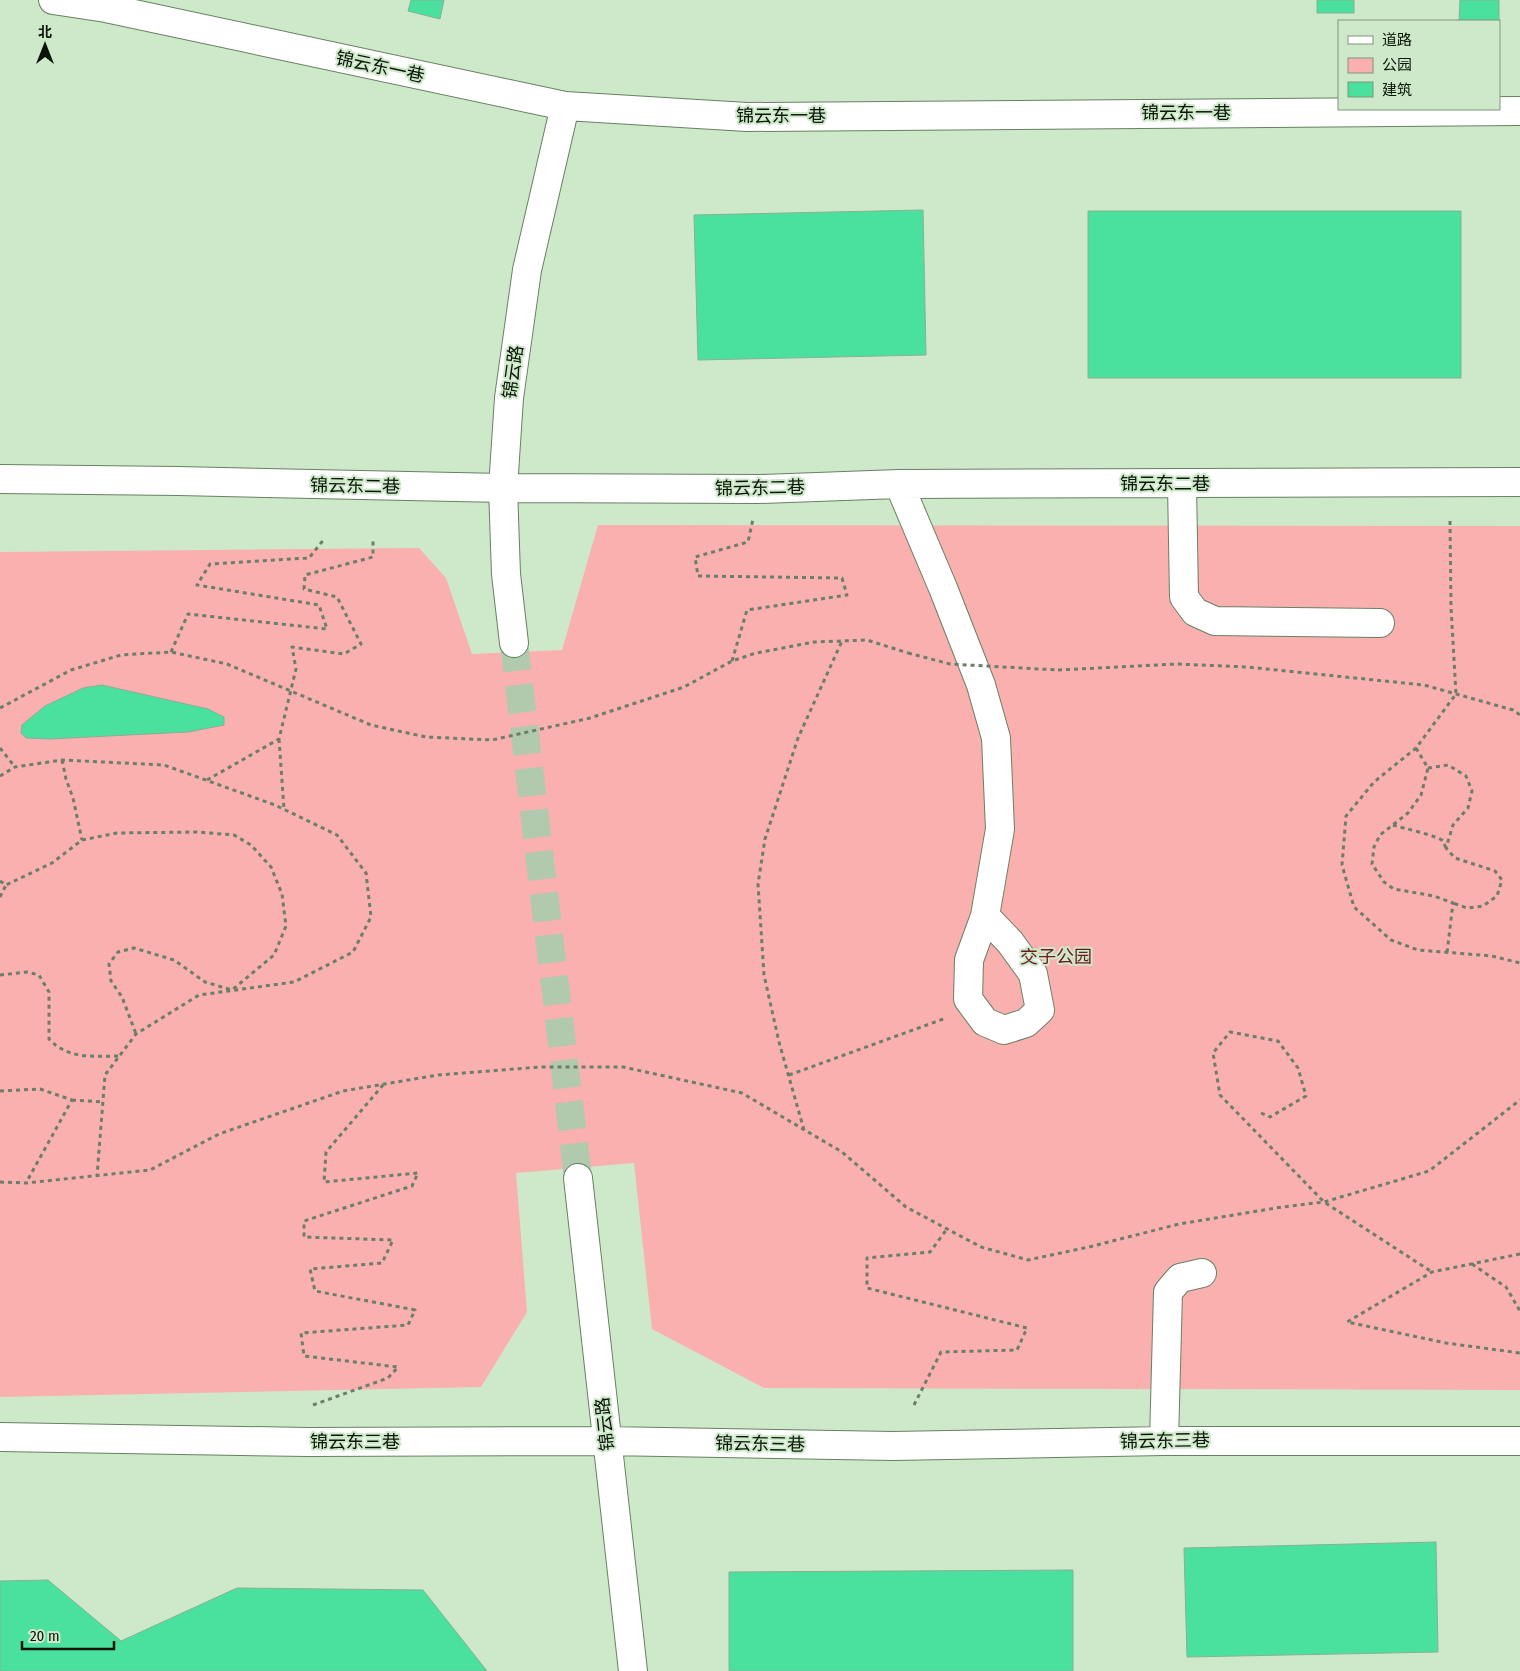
<svg xmlns="http://www.w3.org/2000/svg" width="1520" height="1671" viewBox="0 0 1520 1671" font-family="'Fira Sans Condensed','Noto Sans SC',sans-serif">
	<style>
		.green { fill: #fab0af }
		.building { fill: #4ae19e; stroke: #88ae98 }
		.lines { fill: none; stroke-linecap: round; stroke-linejoin: round }
		.minor-tunnel { stroke: #b1c9ac; stroke-width: 28; stroke-dasharray: 28 14; stroke-linecap: butt }
		.minor-casing { stroke: #688063; stroke-width: 30 }
		.path { stroke: #6c7e69; stroke-width: 3; stroke-dasharray: 4 4; stroke-linecap: butt }
		.minor { stroke: #fff; stroke-width: 28 }
		.path-bridge { stroke: #6c7e69; stroke-width: 3; stroke-dasharray: 4 4; stroke-linecap: butt }
		.labels { text-anchor: middle; dominant-baseline: central; stroke-width: 4; stroke-linejoin: round; paint-order: stroke }
		.street-label { font-size: 18px; fill: #0b1409; stroke: #cee9c9 }
		.park-label { font-size: 18px; fill: #6b1a22; stroke: #cee9c9 }
	</style>
	<rect width="100%" height="100%" fill="#cee9c9"/>
	<!-- green -->
	<path class="green" d="M598 525 1520 526V1390L764 1388 652 1329 634 1163 516 1173 527 1312 481 1387 0 1397V552L419 548 446 578 472 654 562 650Z"/>
	<!-- building -->
	<path class="building" d="M411 0H444L440 19 408 11Z
		M1317 0H1354V13H1317Z
		M1460 0H1499V22L1459 21Z
		M923 210 926 355 698 360 694 215Z
		M1088 211H1461V378H1088Z
		M102 685 208 709 224 717V725L188 732 50 739 26 738 21 733 22 725 45 706 83 688Z
		M1436 1542 1438 1652 1187 1657 1184 1548Z
		M1073 1570V1671H729V1572Z
		M48 1580 121 1641 237 1588 423 1590 487 1671H0V1581Z"/>
	<g class="lines">
		<!-- minor-tunnel -->
		<path class="minor-tunnel" d="M514 643 578 1178"/>
		<defs>
			<path id="minor" d="M53 0 106 8 565 106 747 117 1520 111
				M0 479 178 481 503 488 759 489 899 484 1520 482
				M899 484 943 588 981 685 996 738 1000 829 985 916 969 960 968 999 985 1022 1004 1030 1026 1023 1040 1010 1033 974 1010 942 985 916
				M1182 484 1184 597 1195 612 1215 621 1380 623
				M514 643 506 574 503 488 509 398 527 270 565 106
				M578 1178 633 1671
				M0 1437 308 1442 606 1441 893 1446 1164 1441H1520
				M1164 1441 1168 1292 1180 1278 1202 1273"/>
		</defs>
		<!-- minor casing -->
		<use href="#minor" class="minor-casing"/>
		<!-- path -->
		<path class="path" d="M1450 521 1451 607 1456 694 1416 748 1374 782 1346 816 1342 865 1354 907 1391 940 1418 950 1492 956 1520 963
			M171 652 188 614 327 629 319 605 197 585 210 564 309 558 325 538
			M732 661 747 610 847 595 842 578 698 576 695 557 748 542 753 519
			M1058 670 1177 664 1247 667 1424 685 1513 710 1520 715
			M0 708 71 670 121 655 171 652 227 664 371 725 426 737 492 740 590 718 684 687 732 661 756 653 814 642 867 640 908 653
			M279 739 284 809
			M0 748 15 767
			M1416 748 1428 768 1421 795 1408 813 1380 835 1374 847 1372 864 1384 882 1394 889 1434 896 1453 903 1447 953
			M62 760 66 779 73 798 82 840
			M1428 768 1448 765 1466 776 1472 791 1468 808 1453 825 1446 848 1455 858 1495 871 1502 880 1497 896 1483 906 1467 908 1453 903
			M0 776 15 767 62 760 164 765 275 805 337 835 366 873 371 917 353 952 294 982 199 995 136 1034 105 1075 97 1176
			M207 780 279 739 296 669 292 647 344 654 361 644 337 597 304 589 305 575 373 557V538
			M1393 825C1402 828 1439 836 1443 841 1444 843 1445 846 1446 848
			M0 881 6 885 52 863 82 840 117 833 197 832 234 835 251 845 271 867 282 894 286 926 274 955 232 990 205 982 174 960 134 948 118 952 109 964 111 981 122 997 136 1034
			M0 897 6 885
			M0 975 27 972 39 975 49 992V1039C69 1060 93 1056 120 1056
			M789 1075 946 1018
			M0 1091 40 1089 72 1100 26 1183
			M72 1100 103 1102
			M1261 1113 1270 1117 1306 1096 1298 1068 1278 1041 1230 1032 1213 1053 1220 1095 1324 1202 1432 1272
			M804 1130 779 1042 764 975 758 884 765 839 798 738 842 641
			M0 1182 26 1183 150 1170 219 1134 343 1091 438 1075 540 1067H623L742 1093 842 1152 906 1207 981 1247 1028 1260 1089 1247 1179 1224 1282 1207 1324 1202 1429 1171 1520 1100
			M1520 1254 1432 1272 1347 1322 1446 1343 1520 1353
			M1472 1264 1506 1287 1520 1311
			M313 1405 388 1378 398 1367 304 1356 301 1333 408 1325 415 1310 315 1291 310 1269 382 1263 393 1240 304 1237V1221L412 1186 418 1173 324 1182 326 1152 383 1085
			M914 1405 941 1352 1017 1350 1027 1328 867 1288V1258L930 1252 947 1229"/>
		<!-- minor -->
		<use href="#minor" class="minor"/>
		<!-- path-bridge -->
		<path class="path-bridge" d="M908 653 950 664 1058 670"/>
	</g>
	<g class="labels">
		<!-- street labels -->
		<g class="street-label">
			<text transform="translate(380 67) rotate(12)">锦云东一巷</text>
			<text x="1186" y="113">锦云东一巷</text>
			<text x="781" y="116">锦云东一巷</text>
			<text transform="translate(513 372) rotate(-82)">锦云路</text>
			<text x="1165" y="484">锦云东二巷</text>
			<text transform="translate(355 486) rotate(1)">锦云东二巷</text>
			<text transform="translate(760 488) rotate(-1)">锦云东二巷</text>
			<text transform="translate(605 1424) rotate(-96)">锦云路</text>
			<text transform="translate(1165 1441) rotate(-1)">锦云东三巷</text>
			<text x="355" y="1442">锦云东三巷</text>
			<text transform="translate(760 1444) rotate(1)">锦云东三巷</text>
		</g>
		<!-- park labels -->
		<g class="park-label">
			<text x="1056" y="957">交子公园</text>
		</g>
	</g>
	<!-- legend -->
	<rect x="1338" y="20" width="162" height="90" fill="#cee9c9" stroke="#80947c"/>
	<rect x="1348" y="36" width="25" height="8" fill="#ffffff" stroke="#80947c"/>
	<text x="1382" y="45" font-size="15" fill="#0b1409">道路</text>
	<rect x="1348" y="58" width="25" height="15" fill="#fab0af" stroke="#80947c"/>
	<text x="1382" y="70" font-size="15" fill="#0b1409">公园</text>
	<rect x="1348" y="82" width="25" height="15" fill="#4ae19e" stroke="#80947c"/>
	<text x="1382" y="95" font-size="15" fill="#0b1409">建筑</text>
	<!-- north arrow -->
	<g transform="translate(45 45)" stroke="#cee9c9" stroke-width="4" paint-order="stroke">
	<path d="M0-4L9 19L0 12L-9 19Z" fill="#0b1409"/>
	<text y="-8" font-size="14" font-weight="bold" text-anchor="middle" fill="#0b1409">北</text>
	</g>
	<!-- scale -->
	<path d="M22 1641v8h92v-8" fill="none" stroke="#0b1409" stroke-width="2.5"/>
	<text x="30" y="1641" font-size="15" fill="#0b1409" stroke="#cee9c9" stroke-width="4" paint-order="stroke">20 m</text>
</svg>
